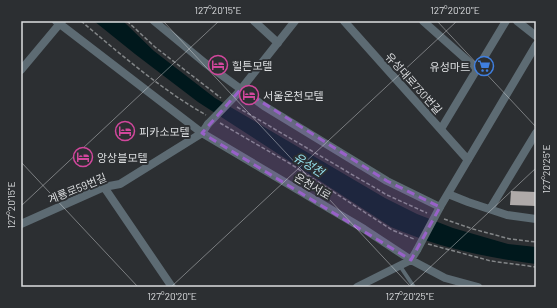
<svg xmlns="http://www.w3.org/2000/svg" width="557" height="308" viewBox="0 0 557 308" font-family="Barlow,'Noto Sans KR',sans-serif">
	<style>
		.water { fill: #00181c }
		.building { fill: #afaaa9 }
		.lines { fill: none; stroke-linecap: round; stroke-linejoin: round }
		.path { stroke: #838688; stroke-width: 1.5; stroke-dasharray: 4 2; stroke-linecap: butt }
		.lane { stroke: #5d6b73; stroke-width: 4 }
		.street { stroke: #5d6b73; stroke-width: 8 }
		.street-bridge { stroke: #5d6b73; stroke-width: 8 }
		.marked { fill: #9861c9; fill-opacity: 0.2; stroke: #9861c9; stroke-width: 3; stroke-dasharray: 8 5; stroke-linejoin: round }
		.ticks { fill: none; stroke: #dcdee0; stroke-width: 1; stroke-opacity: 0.45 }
		.labels { text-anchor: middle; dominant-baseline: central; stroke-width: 4; stroke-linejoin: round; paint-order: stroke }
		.poi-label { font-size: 11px; fill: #dcdee0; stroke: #2c2f32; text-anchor: start }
		.street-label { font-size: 11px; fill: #dcdee0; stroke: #2c2f32 }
		.water-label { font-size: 12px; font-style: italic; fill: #95e0ed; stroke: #2c2f32 }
		.neatline { fill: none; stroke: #dcdee0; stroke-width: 1.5 }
		.ticks-label { font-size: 10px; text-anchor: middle; fill: #dcdee0 }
	</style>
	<rect width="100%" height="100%" fill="#2c2f32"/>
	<!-- water -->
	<path class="water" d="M94 21H123L154 51 215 98 385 198 417 214 453 228 508 244 536 247V264C484 257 440 248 391 227L198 102 135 54Z"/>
	<!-- building -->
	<path class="building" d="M511 191 536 192V206L510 205Z"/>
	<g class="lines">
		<!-- path -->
		<path class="path" d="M81 21C120 54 162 90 206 115
			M127 21 155 47 221 98
			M237 107 387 195 427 213
			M220 123 289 163 392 230 414 239
			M444 219 473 229 510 239 536 242
			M428 244 491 261 536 267"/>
		<!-- lane -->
		<path class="lane" d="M400 266 414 287"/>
		<!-- street -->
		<path class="street" d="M56 21 202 133 364 229 411 260 445 278 478 287
			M154 21 205 63 264 106 387 181 440 207 536 45
			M254 21 278 43
			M344 21 468 160
			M423 21 477 69
			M517 21 536 36
			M21 70 62 21
			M238 93 295 21
			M441 129 506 21
			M104 187 172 287
			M448 194 468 202 507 215 536 219
			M490 209 536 133
			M21 224 104 187 120 184 202 133 208 124
			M357 287 411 260 417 250"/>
		<!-- street-bridge -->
		<path class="street-bridge" d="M208 124 237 94
			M417 250 440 207"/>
	</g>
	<!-- marked area -->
	<path class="marked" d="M241 89 387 181 440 207 411 260 202 133Z"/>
	<!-- ticks -->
	<path class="ticks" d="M163 21 411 287M437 21 536 127M21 162 138 287M21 206 219 21M171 287 457 21M409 287 536 168"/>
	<!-- icons -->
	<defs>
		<symbol id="hotel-ring" viewBox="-11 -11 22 22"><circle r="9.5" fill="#2c2f32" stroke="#d1479c" stroke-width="1.5"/><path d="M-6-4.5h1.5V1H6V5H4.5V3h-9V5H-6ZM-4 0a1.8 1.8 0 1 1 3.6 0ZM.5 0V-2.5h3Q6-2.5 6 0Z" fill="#d1479c"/></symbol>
		<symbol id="supermarket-ring" viewBox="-11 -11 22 22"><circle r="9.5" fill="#2c2f32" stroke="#3f7fe0" stroke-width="1.5"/><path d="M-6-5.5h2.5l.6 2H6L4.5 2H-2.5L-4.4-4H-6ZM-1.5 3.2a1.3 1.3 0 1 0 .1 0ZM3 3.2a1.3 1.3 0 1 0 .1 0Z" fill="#3f7fe0"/></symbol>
	</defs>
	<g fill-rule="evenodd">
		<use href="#hotel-ring" x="207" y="54" width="22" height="22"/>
		<use href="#supermarket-ring" x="473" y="55" width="22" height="22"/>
		<use href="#hotel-ring" x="238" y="84" width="22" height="22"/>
		<use href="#hotel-ring" x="114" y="120" width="22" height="22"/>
		<use href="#hotel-ring" x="72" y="146" width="22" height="22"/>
	</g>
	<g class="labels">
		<!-- poi labels -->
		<g class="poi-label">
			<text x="232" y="65">힐튼모텔</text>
			<text x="470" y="66" text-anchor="end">유성마트</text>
			<text x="263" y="95">서울온천모텔</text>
			<text x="139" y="131">피카소모텔</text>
			<text x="97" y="157">앙상블모텔</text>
		</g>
		<!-- street labels -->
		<g class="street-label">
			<text transform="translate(414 83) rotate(48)">유성대로730번길</text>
			<text transform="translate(313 186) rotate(31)">온천서로</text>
			<text transform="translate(77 188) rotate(-22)">계룡로59번길</text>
		</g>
		<!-- water labels -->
		<g class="water-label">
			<text transform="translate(309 164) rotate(32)">유성천</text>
		</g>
	</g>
	<!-- border -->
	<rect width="557" height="308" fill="none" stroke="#2c2f32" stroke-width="44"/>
	<rect x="22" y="22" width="513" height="264" class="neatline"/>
	<g class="ticks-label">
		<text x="218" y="14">127°20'15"E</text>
		<text x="455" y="14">127°20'20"E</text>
		<text transform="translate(546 169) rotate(-90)" y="4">127°20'25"E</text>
		<text transform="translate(11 205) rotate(-90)" y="4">127°20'15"E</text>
		<text x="172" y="300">127°20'20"E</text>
		<text x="410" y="300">127°20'25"E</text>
	</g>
</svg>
